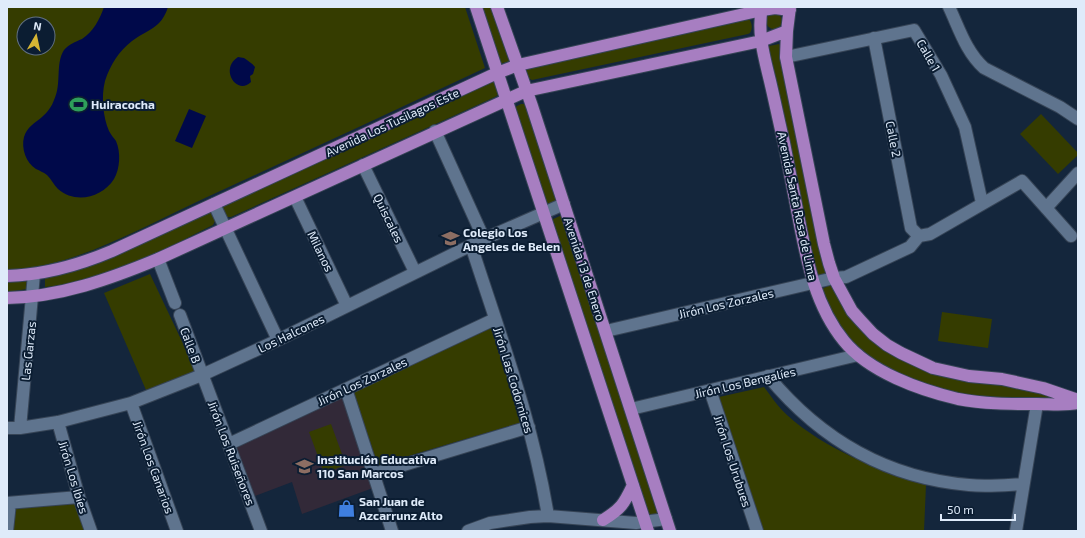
<svg xmlns="http://www.w3.org/2000/svg" width="1085" height="538" viewBox="0 0 1085 538" font-family="'Exo 2',sans-serif">
	<style>
		.education { fill: #322938 }
		.green { fill: #353c00; fill-rule: evenodd }
		.water { fill: #00094a }
		.lines { fill: none; stroke-linecap: round; stroke-linejoin: round }
		.minor-casing { stroke: #364456; stroke-width: 14 }
		.major-casing { stroke: #364456; stroke-width: 14 }
		.minor { stroke: #5f748e; stroke-width: 12 }
		.major { stroke: #a77ec1; stroke-width: 12 }
		.labels { text-anchor: middle; dominant-baseline: central; stroke-width: 4; stroke-linejoin: round; paint-order: stroke }
		.street-label { font-size: 12px; fill: #dfebfa; stroke: #0b1d32 }
		.poi-label { font-size: 12px; font-weight: bold; fill: #dfebfa; stroke: #0b1d32; text-anchor: start }
	</style>
	<rect width="100%" height="100%" fill="#14263c"/>
	<!-- education -->
	<path class="education" d="M342 396 373 488 302 514 292 482 255 496 236 450 239 444Z"/>
	<!-- green -->
	<path class="green" d="M7 7H465L485 68C392 112 298 155 205 198 144 226 74 268 7 270ZM24 24H48V48H24Z
		M480 7H493L510 61 499 64Z
		M766 21a8 8 0 1 1 16 0a8 8 0 1 1-16 0Z
		M749 19C752 23 753 28 750 33L748 34 532 80 528 78 525 70 526 67Z
		M779 44 781 46 826 273 824 274 816 276 815 273 769 49V46Z
		M492 81H494L499 94 495 97 231 217H227L222 207 223 205Z
		M521 104H524L527 107 556 199 554 202 546 204 515 107Z
		M1041 114 1078 153V155L1058 174 1020 134Z
		M209 212 212 213 215 221 213 225C177 243 141 262 102 276 84 282 64 285 45 287V274Z
		M560 216H563L659 515 651 517 648 513 551 220Z
		M150 274 196 371 146 390 104 293Z
		M27 278V289L7 292V279Z
		M830 285H833L895 356 1030 387 1065 401 964 396 904 378 871 359 860 350 838 325 822 289Z
		M942 312 992 319 988 348 938 341Z
		M490 325 523 422 378 465 353 392Z
		M764 387C771 396 778 407 787 415 826 450 877 469 926 485L924 531 762 530 719 397Z
		M331 424 346 465 324 473 309 432Z
		M77 502 87 531H12L15 506Z"/>
	<!-- water -->
	<path class="water" d="M104 7H168C161 29 148 29 132 41 119 51 110 65 105 81 101 96 103 117 109 131 111 135 114 138 116 141 121 152 120 169 114 179 102 198 75 204 58 189 54 185 51 179 47 175 43 172 40 171 36 169 26 163 21 148 24 137 27 127 35 123 42 117 47 113 52 106 54 100 62 84 55 64 64 50 69 44 75 42 82 39 93 32 100 19 104 7Z
		M238 57 244 58C248 61 252 63 255 67L253 74 250 76 251 82C237 96 219 69 238 57Z
		M189 109 206 116 192 148 175 141Z"/>
	<g class="lines">
		<defs>
			<path id="minor" d="M949 7C959 28 966 52 984 68L1060 107 1078 119
				M874 38 911 228 919 236
				M786 57 914 30 941 75 965 127 982 203
				M435 131 484 239
				M363 165 415 272
				M295 197 347 306
				M214 204 278 340
				M1046 208 1078 173
				M471 245C500 335 533 423 548 516
				M158 259 175 303
				M180 315 261 531
				M606 331 834 278 846 277 910 247 919 236 930 234 1022 181 1071 236
				M768 376C820 439 886 478 969 485 987 487 1005 485 1023 484
				M346 389 392 531
				M710 390 757 531
				M131 403 177 531
				M631 409 858 355
				M58 422 79 497 91 531
				M7 428H20L58 422 131 403 202 375 278 340 484 239 564 204
				M20 428 34 274
				M229 444 495 319
				M374 474 529 427
				M7 503 79 497
				M7 531 10 503
				M468 531 490 523 530 517 548 516 636 523 666 519
				M1016 531 1037 404"/>
			<path id="major" d="M476 7 648 531
				M497 7 532 106 670 531
				M762 7C757 33 764 56 770 81 775 102 779 122 784 143 789 169 794 195 799 220 807 262 816 307 844 341 869 372 920 390 958 399 984 404 1009 404 1036 404 1050 404 1064 406 1078 403
				M790 7 787 31 786 57 824 244 829 263 834 278 852 311 860 320 873 334 887 345 901 353 933 368 969 376 1002 379 1043 388 1078 400
				M7 276C43 275 79 265 112 251L497 73 518 65 762 10 775 8 790 10
				M7 298C60 297 110 279 158 259L526 91 761 41 787 31
				M603 520C621 509 624 504 633 485"/>
		</defs>
		<!-- minor casing -->
		<use href="#minor" class="minor-casing"/>
		<!-- major casing -->
		<use href="#major" class="major-casing"/>
		<!-- minor -->
		<use href="#minor" class="minor"/>
		<!-- major -->
		<use href="#major" class="major"/>
	</g>
	<!-- icons -->
	<defs>
		<symbol id="stadium-bare" viewBox="-9 -9 18 18"><path d="M0-5a6.5 5 0 1 0 0 10a6.5 5 0 1 0 0-10ZM-3.5-1.8h7v3.6h-7Z" fill="#2e9e5b" stroke="#0b1d32" stroke-width="2.5" paint-order="stroke"/></symbol>
		<symbol id="school-bare" viewBox="-9 -9 18 18"><path d="M0-5L7-2L0 1L-7-2ZM-4 1L0 2.5L4 1V4Q0 6-4 4Z" fill="#8d6e63" stroke="#0b1d32" stroke-width="2.5" paint-order="stroke"/></symbol>
		<symbol id="shop-bare" viewBox="-9 -9 18 18"><path d="M-5-2.5h2.3a2.7 3.5 0 0 1 5.4 0H5L5.5 6h-11ZM-1.5-2.5h3a1.5 2.3 0 0 0-3 0Z" fill="#3f7fe0" stroke="#0b1d32" stroke-width="2.5" paint-order="stroke"/></symbol>
	</defs>
	<g fill-rule="evenodd">
		<use href="#stadium-bare" x="66" y="92" width="25" height="25"/>
		<use href="#school-bare" x="438" y="226" width="25" height="25"/>
		<use href="#school-bare" x="292" y="454" width="25" height="25"/>
		<use href="#shop-bare" x="334" y="496" width="25" height="25"/>
	</g>
	<g class="labels">
		<!-- street labels -->
		<g class="street-label">
			<text transform="translate(929 55) rotate(60)">Calle 1</text>
			<text transform="translate(392 122) rotate(-25)">Avenida Los Tusilagos Este</text>
			<text transform="translate(894 139) rotate(79)">Calle 2</text>
			<text transform="translate(798 206) rotate(78)">Avenida Santa Rosa de Lima</text>
			<text transform="translate(389 218) rotate(64)">Quiscales</text>
			<text transform="translate(321 251) rotate(64)">Milanos</text>
			<text transform="translate(585 269) rotate(72)">Avenida 13 de Enero</text>
			<text transform="translate(726 303) rotate(-13)">Jirón Los Zorzales</text>
			<text transform="translate(291 333) rotate(-26)">Los Halcones</text>
			<text transform="translate(191 345) rotate(69)">Calle B</text>
			<text transform="translate(28 351) rotate(-84)">Las Garzas</text>
			<text transform="translate(514 380) rotate(73)">Jirón Las Codornices</text>
			<text transform="translate(362 381) rotate(-25)">Jirón Los Zorzales</text>
			<text transform="translate(745 382) rotate(-13)">Jirón Los Bengalíes</text>
			<text transform="translate(232 453) rotate(69)">Jirón Los Ruiseñores</text>
			<text transform="translate(733 461) rotate(72)">Jirón Los Urubues</text>
			<text transform="translate(154 467) rotate(70)">Jirón Los Canarios</text>
			<text transform="translate(74 477) rotate(73)">Jirón Los Ibíes</text>
		</g>
		<!-- poi labels -->
		<g class="poi-label">
			<text x="91" y="104">Huiracocha</text>
			<text x="463" y="232">Colegio Los<tspan x="463" dy="14">Angeles de Belen</tspan></text>
			<text x="317" y="459">Institución Educativa<tspan x="317" dy="14">110 San Marcos</tspan></text>
			<text x="359" y="501">San Juan de<tspan x="359" dy="14">Azcarrunz Alto</tspan></text>
		</g>
	</g>
	<!-- border -->
	<rect width="1085" height="538" fill="none" stroke="#dfebfa" stroke-width="16"/>
	<!-- north arrow -->
	<g transform="translate(36 36) rotate(9)"><circle r="19" fill="#0b1d32" stroke="#606f82"/>
	<path d="M0-3L7 15L0 10L-7 15Z" fill="#d6b534"/>
	<text y="-6" font-size="11" font-weight="bold" text-anchor="middle" fill="#dfebfa">N</text>
	</g>
	<!-- scale -->
	<path d="M941 514v6h74v-6" fill="none" stroke="#dfebfa" stroke-width="2"/>
	<text x="947" y="514" font-size="12" fill="#dfebfa" stroke="#0b1d32" stroke-width="3" paint-order="stroke">50 m</text>
</svg>
